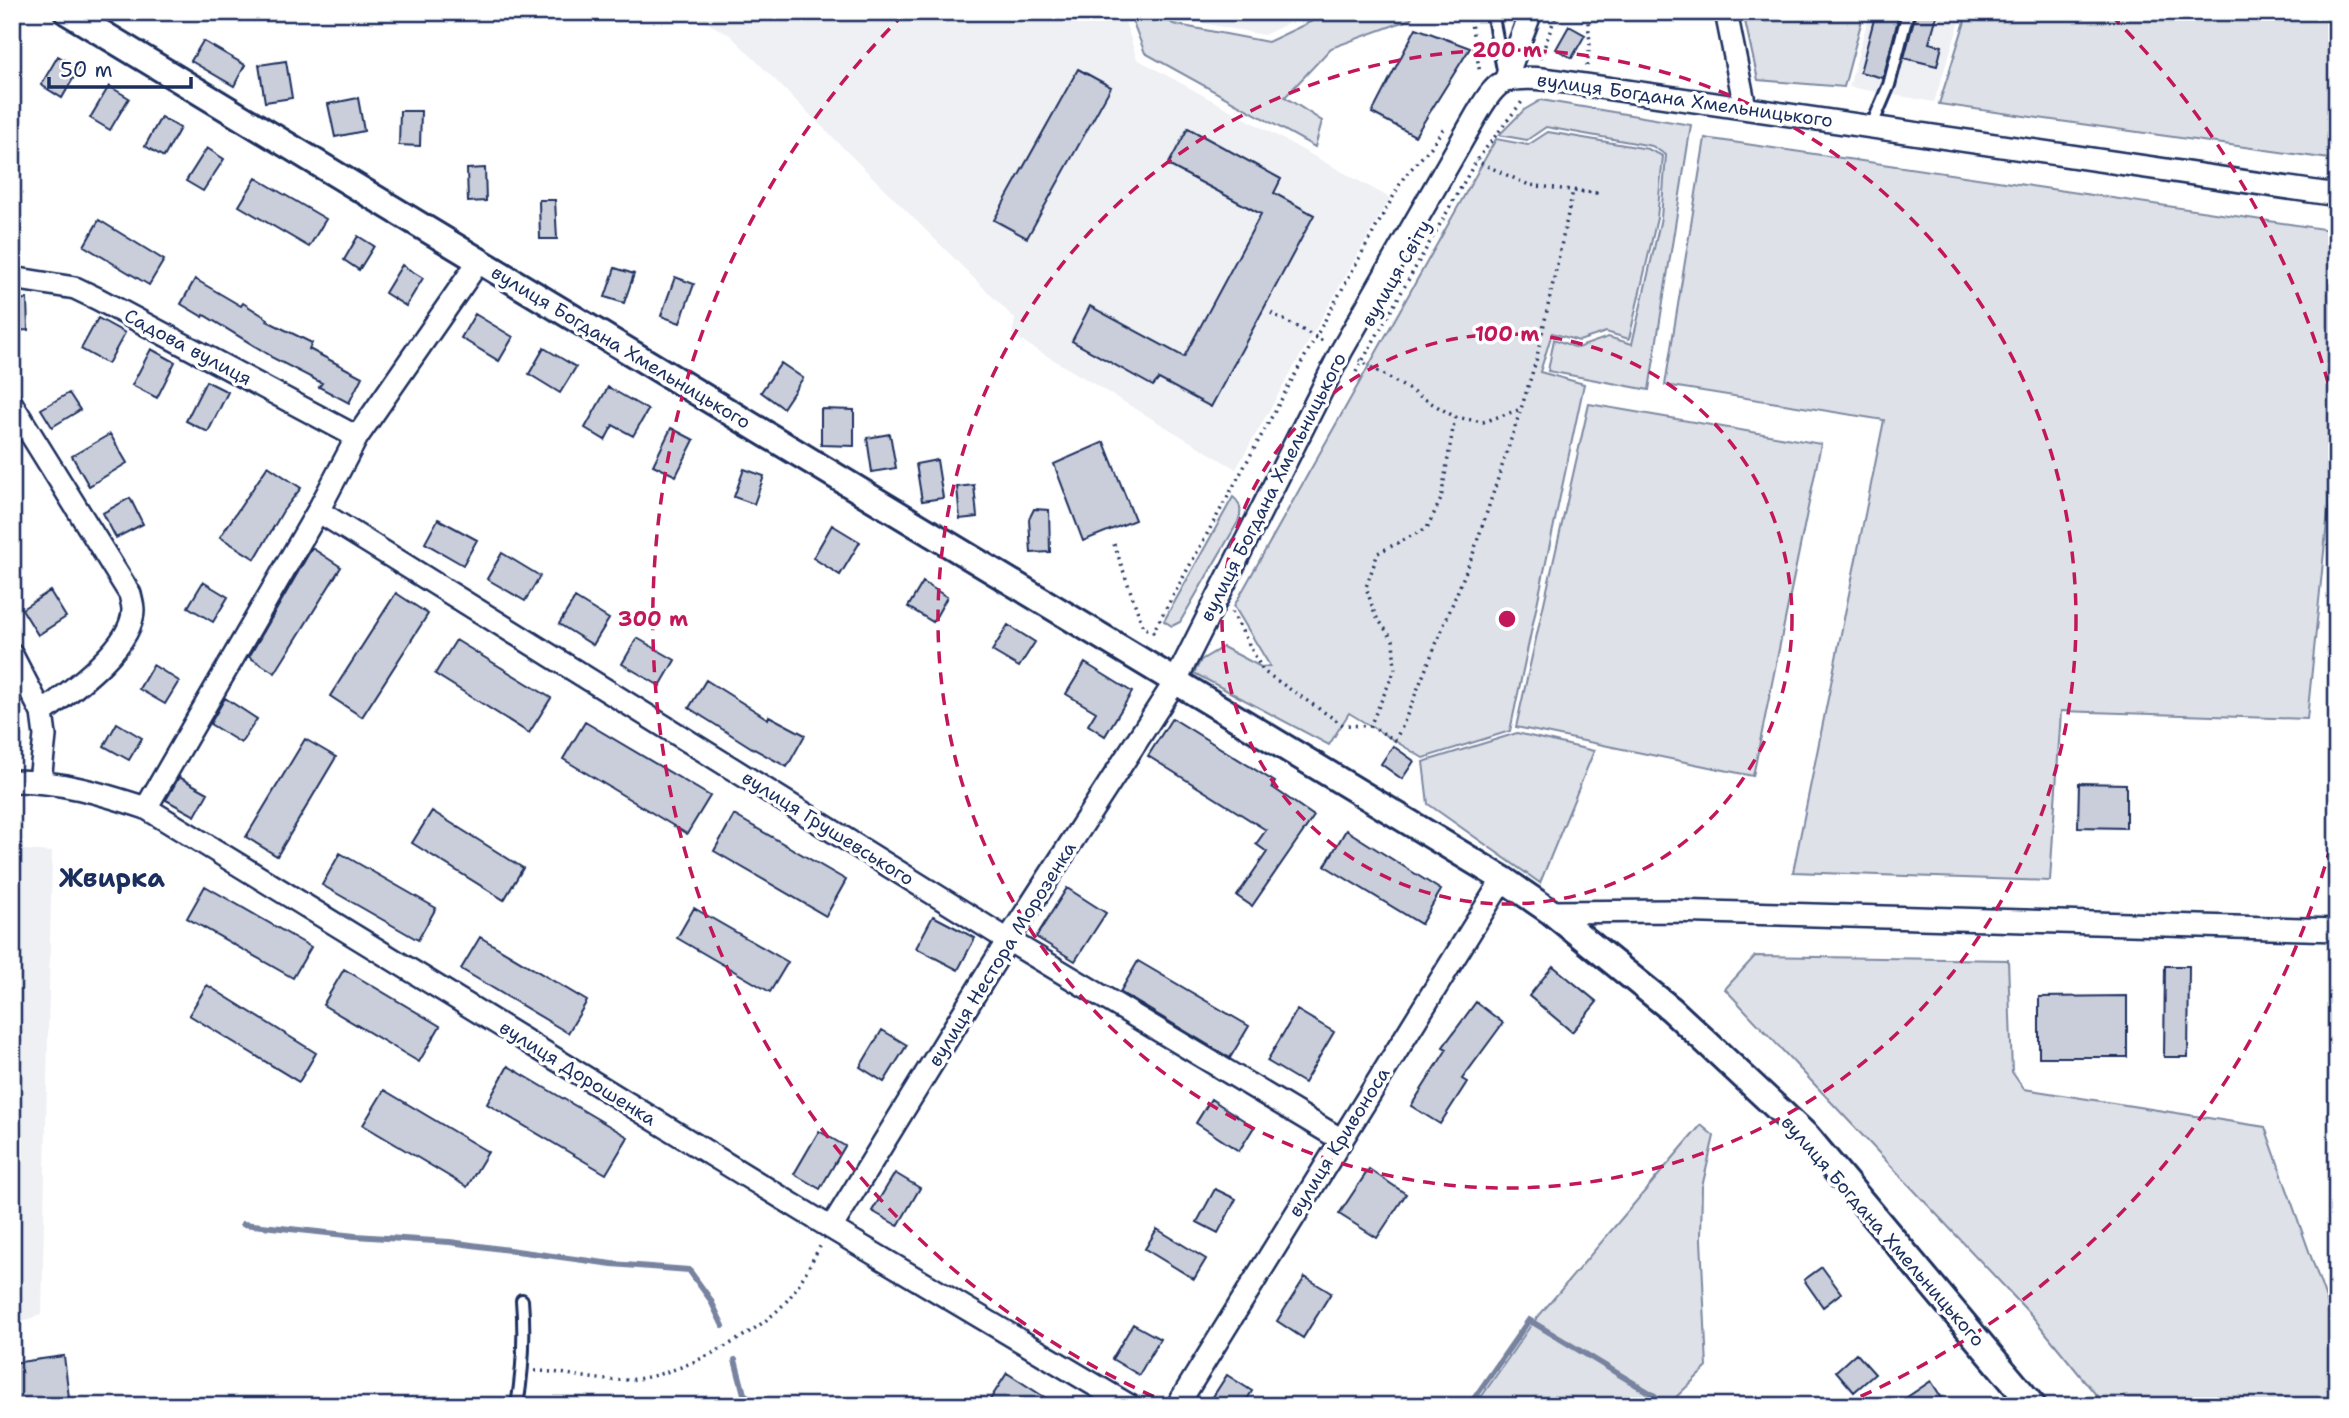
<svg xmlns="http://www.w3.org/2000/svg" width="2349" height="1418" viewBox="0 0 2349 1418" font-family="'Shantell Sans',sans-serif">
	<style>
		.built { fill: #eff0f4 }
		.green { fill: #dee1e7; stroke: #7c88a2; stroke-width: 2 }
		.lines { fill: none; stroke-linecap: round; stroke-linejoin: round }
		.stream { stroke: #77839f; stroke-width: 6 }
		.building { fill: #caceda; stroke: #1b2f5e; stroke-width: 2 }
		.service-casing { stroke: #1b2f5e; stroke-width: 16 }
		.minor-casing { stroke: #1b2f5e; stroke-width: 26 }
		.tertiary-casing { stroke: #1b2f5e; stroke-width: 30 }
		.path { stroke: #1b2f5e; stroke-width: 3.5; stroke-dasharray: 2 5; stroke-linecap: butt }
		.service { stroke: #fff; stroke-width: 10 }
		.minor { stroke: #fff; stroke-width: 21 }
		.tertiary { stroke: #fff; stroke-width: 24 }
		.ring { fill: none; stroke: #c2185b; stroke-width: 3.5; stroke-dasharray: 12 9 }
		.labels { text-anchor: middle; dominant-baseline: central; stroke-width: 7; stroke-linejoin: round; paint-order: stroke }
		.street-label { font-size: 19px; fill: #1b2f5e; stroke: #fff }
		.district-label { font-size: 26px; font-weight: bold; fill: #1b2f5e; stroke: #fff }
		.centre { fill: #c2185b; stroke: #fff; stroke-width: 3.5 }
		.ring-label { font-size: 21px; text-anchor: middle; font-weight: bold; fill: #c2185b; stroke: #fff; stroke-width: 7; stroke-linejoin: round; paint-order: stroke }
	</style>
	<rect width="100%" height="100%" fill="#fff"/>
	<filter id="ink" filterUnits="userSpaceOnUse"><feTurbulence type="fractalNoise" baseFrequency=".0143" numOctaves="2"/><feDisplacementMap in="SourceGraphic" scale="14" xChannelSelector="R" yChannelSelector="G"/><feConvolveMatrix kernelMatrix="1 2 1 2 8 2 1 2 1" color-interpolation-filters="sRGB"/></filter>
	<g filter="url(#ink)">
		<!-- built -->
		<path class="built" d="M686 12H1122L1137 59 1390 198 1236 469 1012 335 1015 319 730 35Z
			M1166 12H1312L1264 35 1171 17Z
			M1870 12H1963L1934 102 1849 87Z
			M12 849 52 852 42 1314 12 1325Z"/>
		<!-- green -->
		<path class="green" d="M1129 12H1160L1173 24 1268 42 1331 12H1414L1411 19 1331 48 1285 97 1322 121 1315 147 1145 53Z
			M1743 12H1864L1844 87 1758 80Z
			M1968 12H2337V160L1939 104Z
			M1541 100 1691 125 1649 390 1548 371 1554 339 1577 348 1608 337 1632 344 1661 218 1666 155 1652 146 1546 127 1527 140 1499 135 1524 110Z
			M1548 132 1648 149 1663 156 1657 218 1629 339 1606 332 1579 341 1552 333 1540 372 1584 384 1510 731 1423 758 1349 713 1329 745 1194 673 1201 660 1223 647 1261 667 1270 666 1234 606 1496 139 1528 145Z
			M1705 138 2337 231V424L2307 719 2061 711 2050 881 1793 872 1884 420 1665 385Z
			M1589 404 1821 444 1753 776 1516 727Z
			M1233 497C1241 503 1242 512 1238 522L1180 622 1172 626 1164 621Z
			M1517 733 1594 751 1540 883 1428 804 1423 762Z
			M1755 956 2008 960 2012 1072 2024 1089 2265 1127 2337 1330V1406H2105L2032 1316 1725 989Z
			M1701 1125 1714 1136 1702 1187 1701 1239 1707 1367 1667 1406H1475L1531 1325Z"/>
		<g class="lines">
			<!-- stream -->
			<path class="stream" d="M243 1224 355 1236 450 1242 612 1264 689 1270 710 1299 723 1326
				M735 1360 744 1394 760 1406
				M1469 1406 1529 1320 1655 1396 1651 1406"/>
		</g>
		<!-- building -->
		<path class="building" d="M1876 12H1900L1883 78 1860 72Z
			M1916 12H1938L1929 43 1942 46 1937 66 1904 58Z
			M1569 26 1585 35 1572 58 1556 49Z
			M1416 28 1470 48 1415 136 1372 113Z
			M203 41 245 65 234 86 191 61Z
			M58 56 79 68 62 98 41 85Z
			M286 61 292 98 265 102 259 65Z
			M1078 69 1111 87 1027 238 994 220Z
			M109 86 129 98 110 130 90 118Z
			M358 98 364 131 335 137 328 104Z
			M400 111H421L420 146 399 145Z
			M161 117 180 128 164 157 145 146Z
			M1188 128 1281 179 1274 193 1314 215 1211 407 1159 379 1153 386 1072 341 1090 306 1184 357 1261 214 1168 165Z
			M207 148 224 159 203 191 186 181Z
			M485 168 486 201 468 202 467 169Z
			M256 178 326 219 309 247 239 206Z
			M539 200H555L557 239H540Z
			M99 220 164 260 149 285 84 246Z
			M358 236 374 246 359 270 344 260Z
			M402 265 423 278 406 306 385 293Z
			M615 268 634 274 624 303 605 297Z
			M675 277 694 284 680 323 661 316Z
			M195 279 241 306 243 303 268 319 267 321 312 343 309 349 362 377 349 403 319 387 322 383 271 357V356L204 315 203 317 181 304Z
			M27 299 28 330 12 331V300Z
			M475 314 513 337 499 361 461 338Z
			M98 318 125 333 108 364 81 349Z
			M544 348 576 367 560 393 529 374Z
			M151 349 175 362 157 398 132 385Z
			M781 363 803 378 783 408 761 392Z
			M206 381 228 392 208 432 186 421Z
			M608 387 648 410 633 436 613 425 605 440 585 428Z
			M69 393 80 410 52 427 41 409Z
			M821 409 854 410V446L821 445Z
			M671 428 694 440 676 476 653 465Z
			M110 434 127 463 89 486 72 456Z
			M890 434 896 468 872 472 867 438Z
			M1104 442 1135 520 1083 541 1054 464Z
			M937 460 943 498 922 501 916 464Z
			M268 466 301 488 283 511 255 559 220 537Z
			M744 469 764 476 754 504 734 497Z
			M974 485 977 517 960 519 957 487Z
			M130 498 143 524 116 538 103 513Z
			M1034 509 1049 510 1050 552 1031 553 1029 519Z
			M438 519 477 540 463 565 425 543Z
			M832 525 860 542 840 575 813 558Z
			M312 548 341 567 275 673 249 657Z
			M502 553 540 576 525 601 487 579Z
			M203 582 228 597 213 622 188 607Z
			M923 582 947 597 933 622 908 607Z
			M50 591 66 617 38 635 22 609Z
			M396 593 428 614 362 717 330 696Z
			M575 598 609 619 593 645 559 624Z
			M1008 625 1035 642 1019 667 992 651Z
			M637 638 675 660 660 686 622 664Z
			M456 640 551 698 529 733 435 674Z
			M1085 663 1132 692 1105 736 1088 725 1096 712 1066 694Z
			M153 665 179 681 165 704 139 689Z
			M706 680 768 719 769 716 805 735 787 767 752 748 689 708Z
			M225 698 257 719 241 743 210 724Z
			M1172 718 1275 782 1272 787 1314 816 1252 906 1237 896 1267 852 1256 844 1266 830 1148 756Z
			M585 722 710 796 687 834 563 759Z
			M117 723 142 738 129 760 104 746Z
			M305 739 336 757 277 856 246 837Z
			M1393 746 1414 761 1402 779 1381 764Z
			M179 777 208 793 195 816 166 800Z
			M2079 783 2126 784V828L2078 827Z
			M432 811 523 868 504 900 412 843Z
			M734 815 846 880 826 916 714 851Z
			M1346 830 1441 890 1421 924 1325 866Z
			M340 853 436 908 418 940 322 885Z
			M205 886 311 947 293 978 187 918Z
			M1067 888 1106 913 1075 961 1036 937Z
			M694 908 788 962 770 992 677 938Z
			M933 916 975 938 958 970 916 948Z
			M480 937 587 1001 568 1033 461 969Z
			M1138 961 1249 1026 1230 1058 1120 992Z
			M1553 966 1597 1002 1572 1032 1529 996Z
			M2165 966H2189L2188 1057H2164Z
			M344 969 440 1026 419 1062 323 1005Z
			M207 985 316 1053 299 1082 189 1015Z
			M2127 996V1057H2039V997Z
			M1476 1002 1503 1023 1462 1079 1467 1082 1440 1124 1411 1106 1447 1049 1443 1047Z
			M1297 1010 1334 1032 1304 1083 1267 1061Z
			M882 1030 907 1045 884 1082 860 1067Z
			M508 1066 628 1137 606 1174 487 1104Z
			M384 1090 488 1152 467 1187 363 1125Z
			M1211 1099 1254 1127 1239 1151 1196 1123Z
			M819 1131 845 1146 820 1189 794 1174Z
			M1369 1169 1406 1194 1377 1238 1339 1214Z
			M895 1173 920 1188 898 1226 872 1211Z
			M1215 1189 1236 1199 1218 1233 1197 1222Z
			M1157 1229 1206 1259 1194 1279 1145 1249Z
			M1822 1267 1841 1293 1823 1307 1804 1280Z
			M1305 1277 1331 1293 1303 1338 1277 1321Z
			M1133 1324 1160 1339 1139 1375 1112 1359Z
			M1856 1353 1875 1374 1854 1392 1836 1371Z
			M64 1356 70 1406H12V1363Z
			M1007 1373 1058 1406H986Z
			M1227 1375 1252 1391 1243 1406H1207Z
			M1931 1381 1947 1406H1894Z"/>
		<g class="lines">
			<defs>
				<path id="service" d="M1492 12 1504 75
					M1872 125 1889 85 1908 12
					M517 1406C523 1370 525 1336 522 1300"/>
				<path id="minor" d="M1726 12 1745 107
					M1505 81 1531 12
					M12 278 75 288 98 299 357 437
					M12 404 130 594C131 599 133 605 133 610 133 647 69 692 42 713
					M318 511 1008 940 1340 1139
					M12 655 42 713 45 736 40 781
					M12 781C61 781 100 793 146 808L831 1228 1130 1406
					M146 808 318 511 357 437 479 261
					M1551 912 1670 911 2337 930
					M831 1228 1008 940 1175 682 1342 350 1477 114C1484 103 1493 85 1506 81 1530 74 1561 82 1585 85L2337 195
					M1177 1406 1503 879"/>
				<path id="tertiary" d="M67 12 1503 879 1551 912 1671 1009 1807 1136 2033 1406"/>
			</defs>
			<!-- service casing -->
			<use href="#service" class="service-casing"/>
			<!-- minor casing -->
			<use href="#minor" class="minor-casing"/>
			<!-- tertiary casing -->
			<use href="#tertiary" class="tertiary-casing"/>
			<!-- path -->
			<path class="path" d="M1469 12 1480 73
				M1540 59 1557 12
				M1587 66 1590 43 1587 12
				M1271 313 1325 342
				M1359 360 1455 417 1483 422 1521 409 1536 361 1573 191 1596 193 1529 185 1476 161
				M1356 372 1476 161 1524 99
				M1114 544 1143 627 1153 632 1404 177 1431 147 1445 126
				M1232 612 1263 671 1343 725 1370 726 1395 670 1393 640 1375 615 1366 587 1378 553 1427 528 1441 499 1455 417
				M1370 726 1395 740 1402 727 1473 554 1521 409
				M535 1371C565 1371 595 1382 625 1380 671 1379 750 1339 782 1306 799 1289 810 1263 822 1243"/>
			<!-- service -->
			<use href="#service" class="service"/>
			<!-- minor -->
			<use href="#minor" class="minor"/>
			<!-- tertiary -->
			<use href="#tertiary" class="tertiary"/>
		</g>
	</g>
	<!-- distance rings -->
	<g class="ring">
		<circle cx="1507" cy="619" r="285"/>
		<circle cx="1507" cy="619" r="569"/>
		<path d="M2336 826A854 854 0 0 1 1841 1405M1173 1405A854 854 0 0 1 903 15M2111 15A854 854 0 0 1 2336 412"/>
	</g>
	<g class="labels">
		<!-- street labels -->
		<g class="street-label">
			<text transform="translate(1685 100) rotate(8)">вулиця Богдана Хмельницького</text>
			<text transform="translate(1396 273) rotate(-60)">вулиця Світу</text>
			<text transform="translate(188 347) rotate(28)">Садова вулиця</text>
			<text transform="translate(621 347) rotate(31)">вулиця Богдана Хмельницького</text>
			<text transform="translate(1273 487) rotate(-63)">вулиця Богдана Хмельницького</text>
			<text transform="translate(828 828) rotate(32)">вулиця Грушевського</text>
			<text transform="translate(1002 954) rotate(-58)">вулиця Нестора Морозенка</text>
			<text transform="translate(578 1073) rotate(32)">вулиця Дорошенка</text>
			<text transform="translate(1339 1142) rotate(-58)">вулиця Кривоноса</text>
			<text transform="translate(1883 1231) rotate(49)">вулиця Богдана Хмельницького</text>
		</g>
		<!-- district labels -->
		<g class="district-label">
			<text x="112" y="877">Жвирка</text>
		</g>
	</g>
	<circle cx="1507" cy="619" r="10" class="centre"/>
	<g class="ring-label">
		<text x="1507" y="57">200 m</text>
		<text x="1507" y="341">100 m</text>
		<text x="653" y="626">300 m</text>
	</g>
	<!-- margin -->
	<rect width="2349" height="1418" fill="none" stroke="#fff" stroke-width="42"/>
	<rect x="21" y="21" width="2307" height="1376" fill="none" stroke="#1b2f5e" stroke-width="2.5" filter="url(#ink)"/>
	<!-- scale -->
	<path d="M49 77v10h142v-10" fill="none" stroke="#1b2f5e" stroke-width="3.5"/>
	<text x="60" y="77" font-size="21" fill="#1b2f5e" stroke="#ffffff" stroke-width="5" paint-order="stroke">50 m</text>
</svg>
